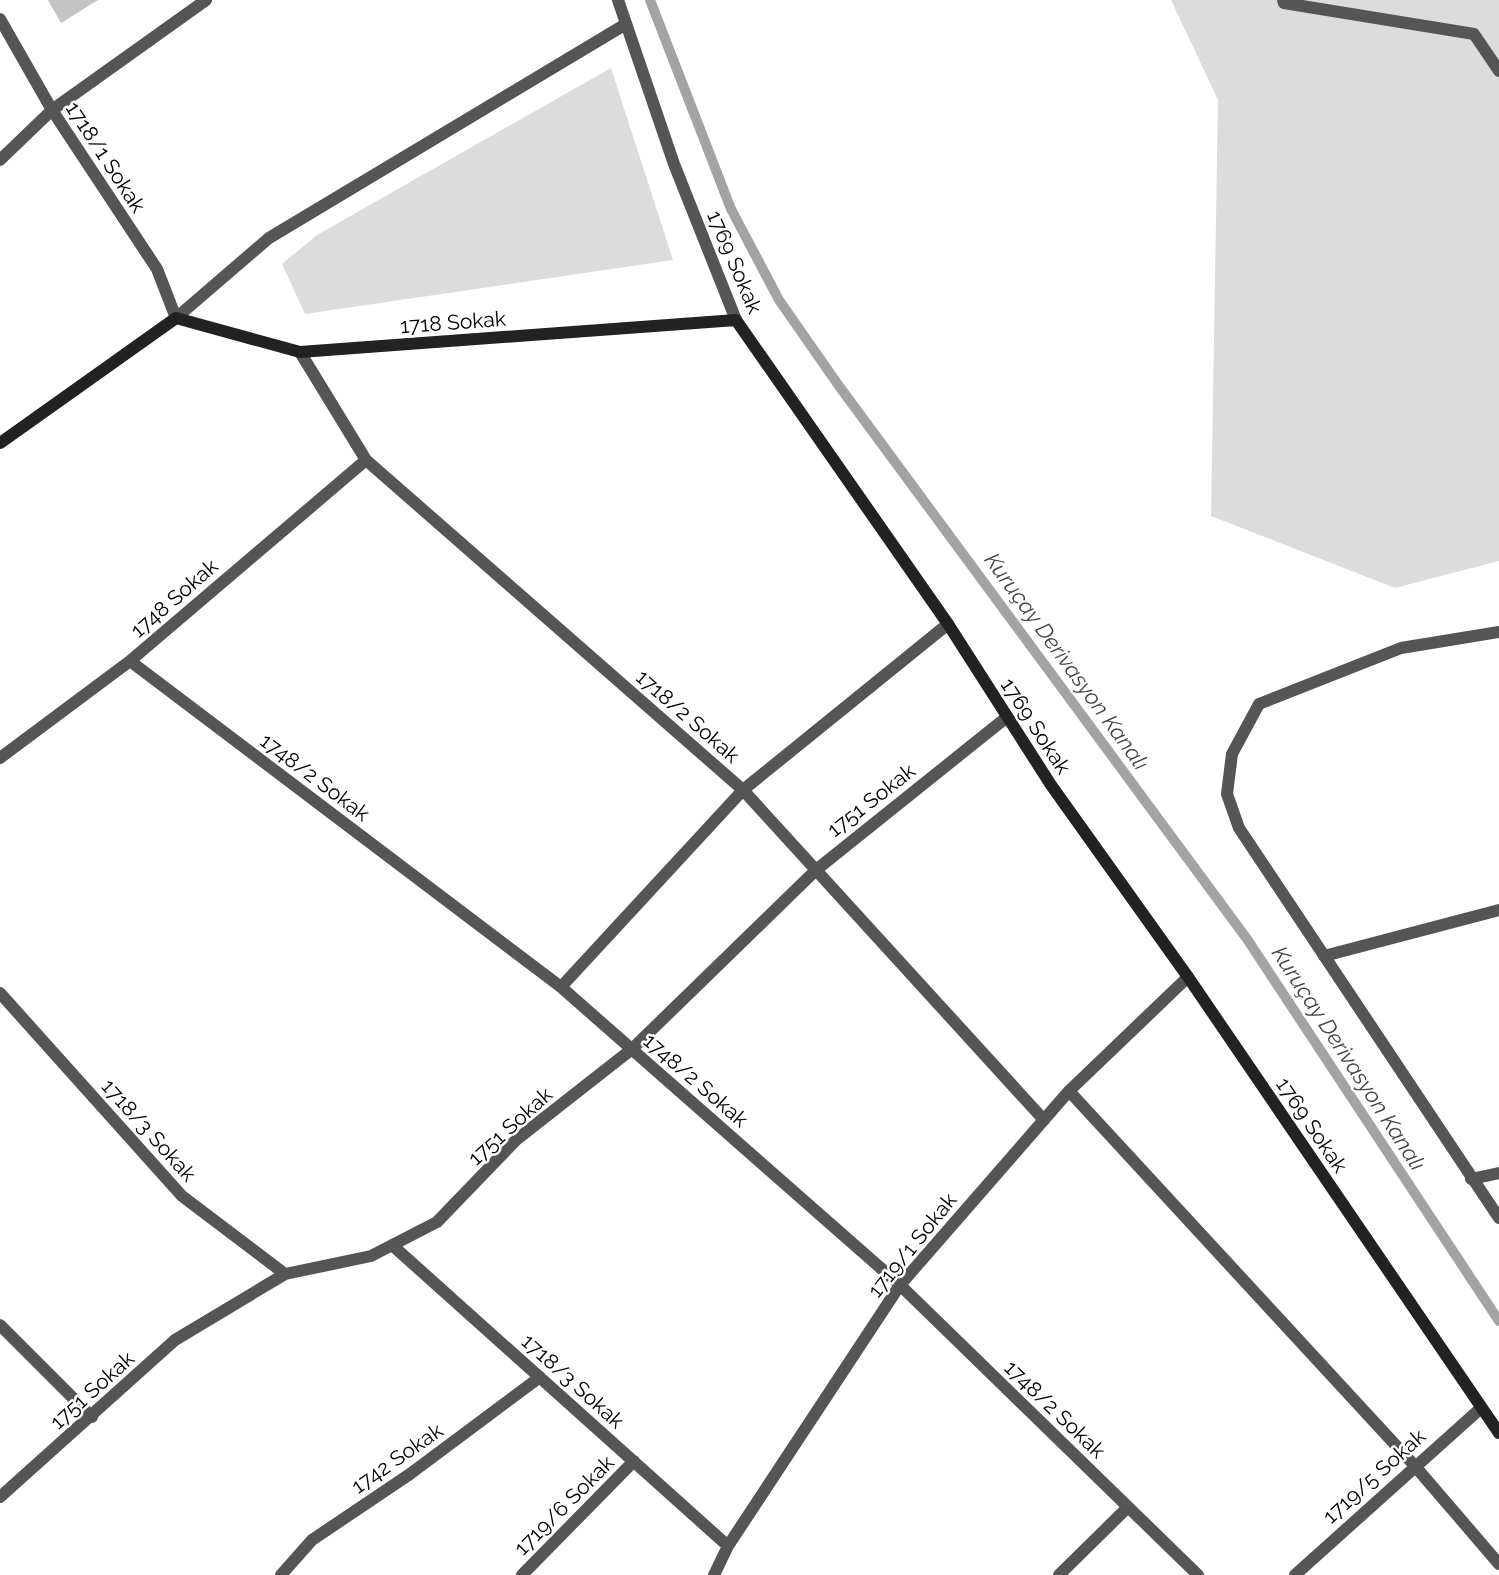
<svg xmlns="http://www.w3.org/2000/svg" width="1499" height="1575" viewBox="0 0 1499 1575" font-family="Raleway,sans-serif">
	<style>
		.green { fill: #dcdcdc }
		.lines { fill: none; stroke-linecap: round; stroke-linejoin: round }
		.stream { stroke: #a3a3a3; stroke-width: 10 }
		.building { fill: #c4c4c4 }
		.minor { stroke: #555; stroke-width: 12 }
		.tertiary { stroke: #555; stroke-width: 12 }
		.secondary { stroke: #222; stroke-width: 12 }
		.labels { text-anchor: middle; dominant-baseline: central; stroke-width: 5; stroke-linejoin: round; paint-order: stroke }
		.street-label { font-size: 21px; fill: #000; stroke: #fff }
		.water-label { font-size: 22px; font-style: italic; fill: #444; stroke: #fff }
	</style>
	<rect width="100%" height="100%" fill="#fff"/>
	<!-- green -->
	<path class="green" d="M1171 0H1499V561L1395 588 1211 516 1218 100Z
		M611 68 673 260 305 314 282 264 317 235Z"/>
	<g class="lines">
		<!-- stream -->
		<path class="stream" d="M650 0 731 209 779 300 839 386 1247 939 1499 1321"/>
	</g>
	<!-- building -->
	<path class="building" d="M48 0H98L61 23Z"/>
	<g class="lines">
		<!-- minor -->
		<path class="minor" d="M1283 0 1284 3 1474 34 1499 71
			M0 19 52 110 157 269 176 318 269 238 626 24
			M0 160 52 110 206 0
			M300 352 366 460 743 790 1044 1120
			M1499 632 1401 648 1259 704 1232 754 1227 794 1239 828 1499 1218
			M130 661 561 987 900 1285 1198 1575
			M0 758 130 661 366 460
			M1324 956 1499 910
			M561 987 743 790 948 624
			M0 993 182 1196 285 1274
			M1069 1091 1414 1465 1499 1564
			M1471 1179 1499 1173
			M392 1245 728 1546
			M0 1325 92 1417
			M0 1497 175 1340 285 1274 371 1256 437 1222 516 1140 632 1049 816 870 1007 717
			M281 1575 312 1540 410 1474 540 1377
			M522 1575 634 1461
			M714 1575 728 1546 900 1285 1069 1091 1188 977
			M1059 1575 1128 1507
			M1295 1575 1481 1408"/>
		<!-- tertiary -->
		<path class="tertiary" d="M618 0 674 164 736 320"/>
		<!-- secondary -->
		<path class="secondary" d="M0 443 176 318 300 352 736 320 948 624 1051 785 1188 977 1499 1433"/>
	</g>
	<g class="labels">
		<!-- street labels -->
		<g class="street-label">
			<text transform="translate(106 157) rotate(57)">1718/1 Sokak</text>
			<text transform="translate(735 262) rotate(67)">1769 Sokak</text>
			<text transform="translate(453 322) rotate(-4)">1718 Sokak</text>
			<text transform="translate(174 598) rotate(-41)">1748 Sokak</text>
			<text transform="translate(688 716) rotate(41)">1718/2 Sokak</text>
			<text transform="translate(1036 726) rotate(57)">1769 Sokak</text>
			<text transform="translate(315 777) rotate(37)">1748/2 Sokak</text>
			<text transform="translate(871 800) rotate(-38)">1751 Sokak</text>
			<text transform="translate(696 1080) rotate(41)">1748/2 Sokak</text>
			<text transform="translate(1312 1125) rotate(56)">1769 Sokak</text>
			<text transform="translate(510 1126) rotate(-42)">1751 Sokak</text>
			<text transform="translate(149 1130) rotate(48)">1718/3 Sokak</text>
			<text transform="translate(912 1245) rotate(-51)">1719/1 Sokak</text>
			<text transform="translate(573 1381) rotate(42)">1718/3 Sokak</text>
			<text transform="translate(92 1390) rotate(-42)">1751 Sokak</text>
			<text transform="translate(1055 1409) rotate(44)">1748/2 Sokak</text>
			<text transform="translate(397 1458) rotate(-35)">1742 Sokak</text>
			<text transform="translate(1374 1476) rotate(-42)">1719/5 Sokak</text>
			<text transform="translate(564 1505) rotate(-45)">1719/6 Sokak</text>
		</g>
		<!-- water labels -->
		<g class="water-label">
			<text transform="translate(1067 661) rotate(54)">Kuruçay Derivasyon Kanalı</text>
			<text transform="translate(1349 1058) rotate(57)">Kuruçay Derivasyon Kanalı</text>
		</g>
	</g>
</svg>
